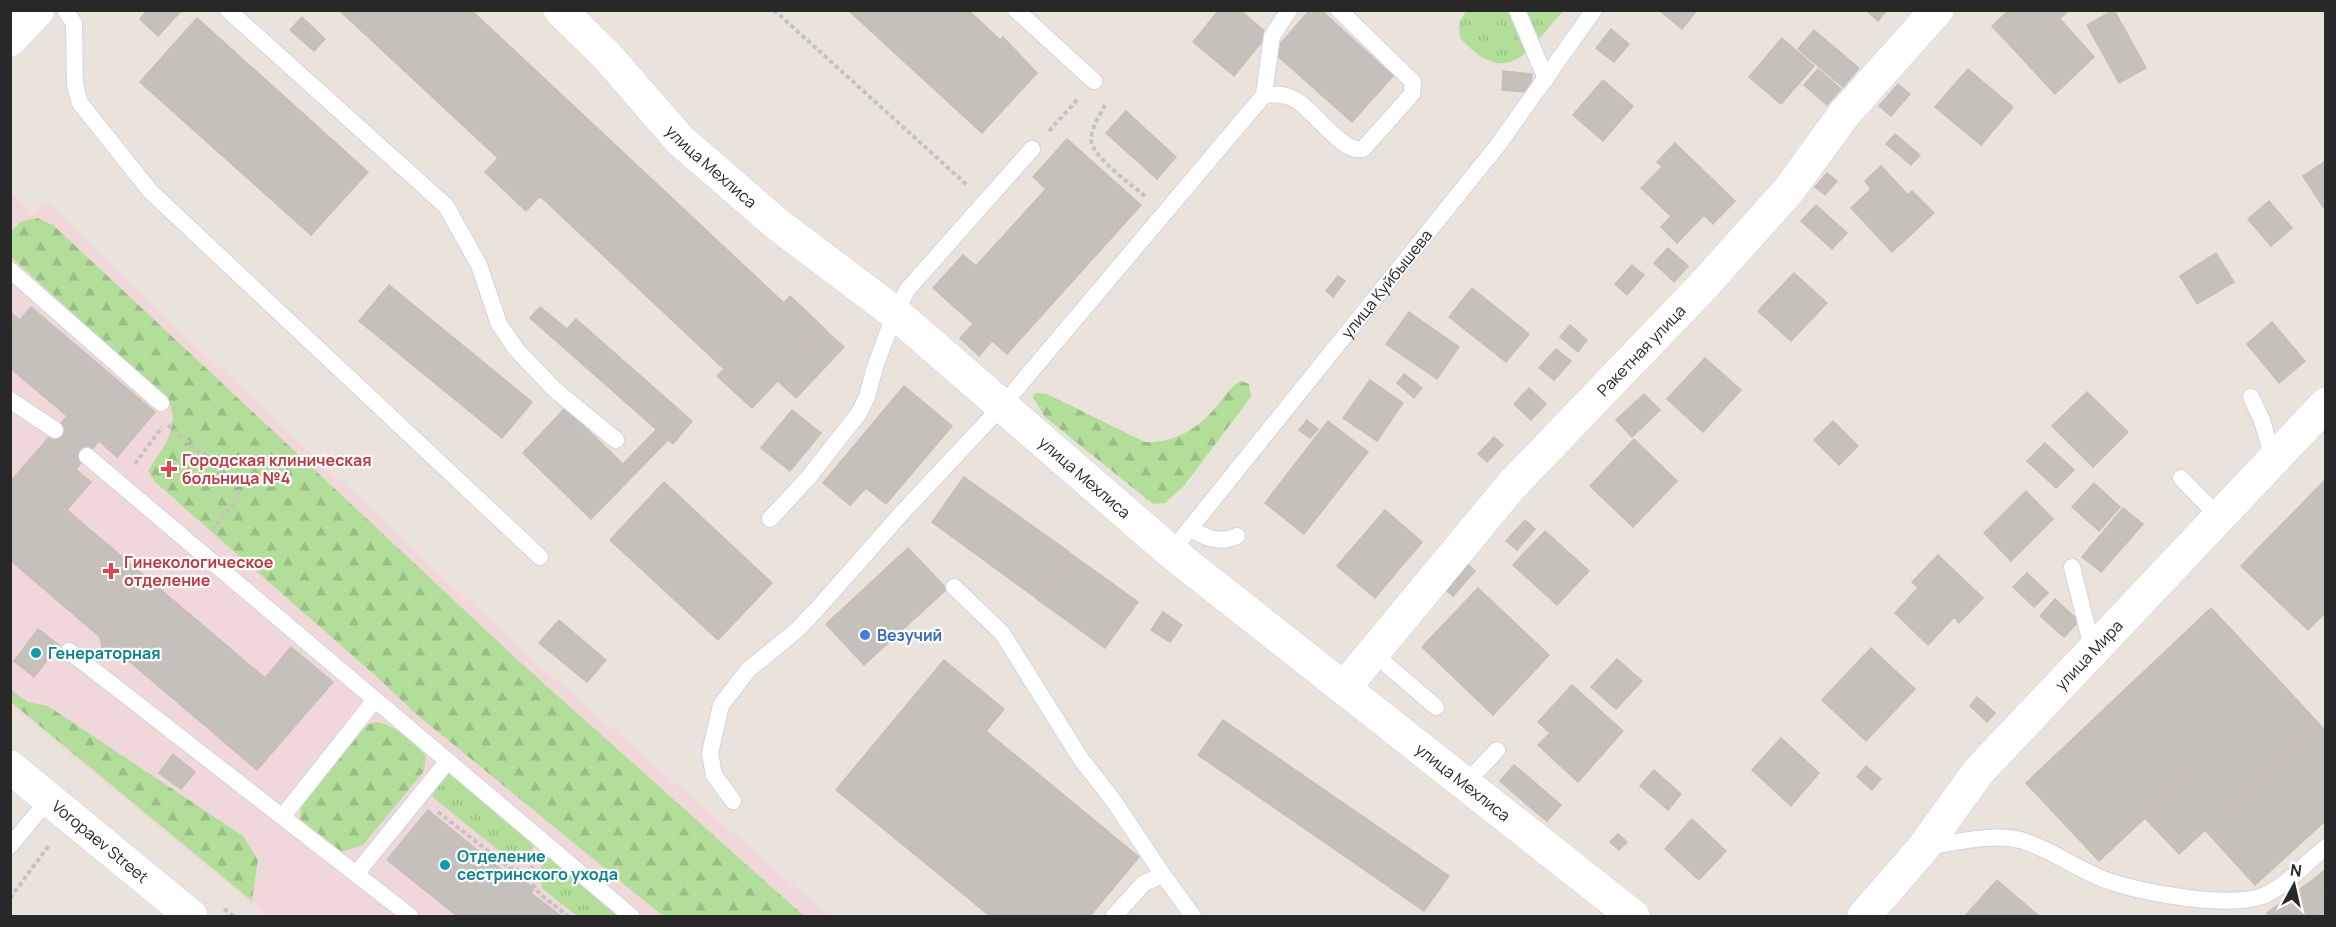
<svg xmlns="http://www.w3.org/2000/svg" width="2336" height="927" viewBox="0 0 2336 927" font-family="Manrope,sans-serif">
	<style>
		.medical { fill: #f0d8da }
		.grass { fill: url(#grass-tufts) }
		.forest { fill: url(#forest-firs) }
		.building { fill: #c5c0ba; stroke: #c5bfb5; stroke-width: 1.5 }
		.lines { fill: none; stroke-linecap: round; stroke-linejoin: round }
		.lane-casing { stroke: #d0d4e0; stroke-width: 18 }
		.street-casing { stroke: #d0d4e0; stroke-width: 34 }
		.secondary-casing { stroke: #d0d4e0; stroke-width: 34 }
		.path { stroke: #c3c3c3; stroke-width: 4; stroke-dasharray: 4.5 3; stroke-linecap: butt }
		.lane { stroke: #fff; stroke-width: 16 }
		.street { stroke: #fff; stroke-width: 33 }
		.secondary { stroke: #fff; stroke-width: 33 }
		.health-dot { fill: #e0444e; stroke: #fff; stroke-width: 2 }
		.shop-dot { fill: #3f7fe0; stroke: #fff; stroke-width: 2 }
		.culture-dot { fill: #0f9aa8; stroke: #fff; stroke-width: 2 }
		.labels { text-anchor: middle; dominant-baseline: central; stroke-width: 4.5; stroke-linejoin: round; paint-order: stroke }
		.street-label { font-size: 16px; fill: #282828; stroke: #fff }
		.health-label { font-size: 16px; font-weight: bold; fill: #be3a42; stroke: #fff; text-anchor: start }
		.shop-label { font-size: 16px; font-weight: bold; fill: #366cbe; stroke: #fff; text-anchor: start }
		.culture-label { font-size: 16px; font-weight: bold; fill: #0d838f; stroke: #fff; text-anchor: start }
	</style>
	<defs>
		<pattern id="grass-tufts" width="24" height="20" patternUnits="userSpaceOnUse" patternTransform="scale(1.5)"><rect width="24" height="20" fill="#b3de9a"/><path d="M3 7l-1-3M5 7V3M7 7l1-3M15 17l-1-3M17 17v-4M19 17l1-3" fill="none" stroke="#9abe85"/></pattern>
		<pattern id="forest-firs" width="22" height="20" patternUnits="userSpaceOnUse" patternTransform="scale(1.5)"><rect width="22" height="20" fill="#b3de9a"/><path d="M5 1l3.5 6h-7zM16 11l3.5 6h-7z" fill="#9abe85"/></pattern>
	</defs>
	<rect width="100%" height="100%" fill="#eae3db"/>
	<!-- medical -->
	<path class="medical" d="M10 192 33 213 45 200 130 284 526 654 829 916H267L11 706Z"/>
	<!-- grass -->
	<path class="grass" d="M1466 11H1563C1528 50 1509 91 1460 38L1459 23Z
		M447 773 453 775 531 839 534 847 521 862H513L435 799 432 794Z
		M548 858 556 860 625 916H577L543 889 537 873Z"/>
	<!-- forest -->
	<path class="forest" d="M37 218 53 225 521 663 804 916H663L416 714 378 678 155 482 148 471C162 448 182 427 168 400L11 257 10 233 21 221Z
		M1241 381 1249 384 1251 397 1183 487 1165 503 1153 504 1045 417 1033 397 1035 393 1047 394 1145 442C1173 443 1197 430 1215 408 1225 397 1228 388 1241 381Z
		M11 690 28 702 48 706 243 836 258 860 252 901 11 702Z
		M375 722C394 723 413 742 426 756L424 771 363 845 342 852 300 820 301 804 367 725Z"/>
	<!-- building -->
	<path class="building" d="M148 10H182L158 36 140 19Z
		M339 10H471L784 303 790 296 826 330 752 408 717 376 724 369 540 196 526 211 485 172 498 158Z
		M848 10H968L1000 40 1003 37 1037 73 982 133Z
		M1219 10H1240L1268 34 1234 76 1193 42Z
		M1310 10H1321L1393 76 1352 122 1273 52Z
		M1659 10H1697L1682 29Z
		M1866 10H1887L1878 21Z
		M2009 10H2069L2020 56 1992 26Z
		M2114 10 2146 68 2119 83 2087 25Z
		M302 17 325 39 314 51 290 30Z
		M197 18 368 172 311 235 140 82Z
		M2060 19 2094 57 2055 94 2020 56Z
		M1611 29 1629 44 1614 62 1596 48Z
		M1814 30 1859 68 1843 87 1798 49Z
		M1782 38 1814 66 1781 104 1749 77Z
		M1818 69 1841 89 1827 105 1804 85Z
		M1968 69 2013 107 1981 145 1935 107Z
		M1503 71 1532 74 1530 92 1502 90Z
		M1603 80 1633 106 1603 141 1573 115Z
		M1898 84 1910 94 1891 116 1879 106Z
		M1126 111 1176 157 1157 179 1106 133Z
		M1895 134 1920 155 1911 165 1886 144Z
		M1067 139 1141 205 1007 354 933 288 963 255 976 266 1046 189 1033 177Z
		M1675 143 1735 201 1713 224 1704 215 1677 243 1661 227 1671 216 1641 188 1662 167 1657 162Z
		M2326 161V205L2323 207 2303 176Z
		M1881 166 1908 195 1912 191 1934 213 1892 252 1851 208 1871 189 1865 181Z
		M1827 173 1837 181 1825 195 1815 187Z
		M2269 201 2292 228 2271 246 2248 219Z
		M1816 205 1847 233 1832 249 1801 221Z
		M1668 248 1688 266 1674 282 1654 263Z
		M2216 253 2234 282 2197 304 2180 276Z
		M1632 265 1644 275 1627 295 1615 284Z
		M1794 273 1827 303 1791 341 1758 311Z
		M1338 276 1345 281 1333 297 1326 291Z
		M389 285 532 402 502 438 359 321Z
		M1472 288 1529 334 1506 362 1449 317Z
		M31 307 155 412 117 457 99 441 76 469 44 443 67 416 10 368V331Z
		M540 307 567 329 576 319 692 421 673 444 530 318Z
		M10 312 20 320 10 331Z
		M1409 312 1459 347 1437 379 1386 344Z
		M2272 322 2305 361 2279 383 2247 344Z
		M973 324 992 341 979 356 960 338Z
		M1570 325 1587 340 1578 352 1560 337Z
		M826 331 844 347 796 398 778 381Z
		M1556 349 1571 361 1554 380 1539 368Z
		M1705 358 1741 390 1703 432 1667 399Z
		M1404 374 1422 388 1414 398 1397 383Z
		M1370 380 1403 403 1377 441 1343 418Z
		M904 386 952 426 886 504 866 488 850 505 823 483Z
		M1529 388 1546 404 1531 420 1514 404Z
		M2087 392 2128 432 2093 467 2052 426Z
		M1644 394 1660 410 1632 437 1616 420Z
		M565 408 623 464 657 429 668 440 591 519 523 453Z
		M792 410 821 433 790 471 761 448Z
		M1307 420 1318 429 1310 438 1299 430Z
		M1328 421 1368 452 1304 534 1265 503Z
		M1833 421 1858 446 1839 465 1814 440Z
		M1494 437 1503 445 1487 462 1478 454Z
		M1634 439 1677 481 1633 527 1590 486Z
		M44 443 91 482 67 510 265 678 291 647 333 682 257 770 129 661 118 659 102 647 100 637 10 560V482Z
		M2045 443 2074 470 2056 488 2027 461Z
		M964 477 1069 552 1036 598 932 522Z
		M2326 479V612L2308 630 2241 566Z
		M664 482 772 583 718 640 610 540Z
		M2094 483 2120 507 2099 531 2072 507Z
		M2026 491 2053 519 2011 561 1984 533Z
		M2123 508 2143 524 2101 572 2082 557Z
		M1385 510 1422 542 1375 598 1337 566Z
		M1525 520 1535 529 1517 550 1506 541Z
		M1545 531 1589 571 1557 605 1513 565Z
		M908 548 947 589 864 665 826 624Z
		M1070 553 1138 602 1105 648 1037 599Z
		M1938 555 1983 598 1959 623 1954 617 1928 645 1895 613 1918 588 1912 582Z
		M1463 560 1475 571 1453 596 1441 586Z
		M2027 573 2048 593 2034 607 2013 587Z
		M1478 588 1549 655 1493 715 1422 647Z
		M2055 599 2079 621 2064 637 2040 616Z
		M2211 608 2285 687 2099 861 2026 783Z
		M1163 612 1182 625 1170 642 1151 630Z
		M559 620 606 660 587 682 539 643Z
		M38 629 59 645 34 677 14 661Z
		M1871 648 1915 689 1866 741 1822 700Z
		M1617 659 1642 681 1616 709 1591 687Z
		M944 660 1004 709 986 731 1139 857 1090 916H990L836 790Z
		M1572 685 1623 731 1578 782 1538 745 1550 733 1538 722Z
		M2285 687 2320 725 2179 854 2144 817Z
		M1977 697 1995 713 1987 722 1970 706Z
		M1223 720 1449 876 1424 911 1198 755Z
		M2320 725 2326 731V820L2255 885 2205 830Z
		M1781 738 1819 773 1791 806 1752 770Z
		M173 754 195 772 181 789 159 773Z
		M1514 765 1539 786 1525 803 1500 781Z
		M1866 766 1881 779 1872 790 1857 777Z
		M1654 770 1681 794 1668 810 1640 786Z
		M1539 786 1561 805 1547 821 1525 803Z
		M428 810 508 875 512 870 534 889 531 893 561 916H457L387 860Z
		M1692 819 1726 851 1699 880 1665 849Z
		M1618 834 1627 842 1619 850 1610 842Z
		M2326 869V894L2314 879Z
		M2314 879 2326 894V912L2319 916H2269L2267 913Z
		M1997 880 2039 916H1965Z"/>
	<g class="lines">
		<defs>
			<g id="lane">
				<path d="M65 10 74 23 75 85 80 103 150 191 540 557"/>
				<path d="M228 10 446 206 479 265 499 324 516 349 555 390 616 440"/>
				<path d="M1016 10 1094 81"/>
				<path d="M1517 10 1546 79"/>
				<path d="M1264 95C1274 94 1283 94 1292 98 1313 107 1341 154 1363 149L1412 94 1413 82 1339 10"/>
				<path d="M10 270 161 403"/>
				<path d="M2251 397 2262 420 2273 459"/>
				<path d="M10 400 55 430"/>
				<path d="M87 456 631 916"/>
				<path d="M2181 478 2219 517"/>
				<path d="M770 519 808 478 859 413 867 397 875 367 895 313 907 290 1032 149"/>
				<path d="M1190 528C1205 538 1220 544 1237 536"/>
				<path id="s1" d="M1171 552 1498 145 1594 10"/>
				<path d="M2072 567 2093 651"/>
				<path d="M954 587 1002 633 1081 759 1113 800 1163 875"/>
				<path d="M69 651 410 916"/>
				<path d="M1373 653 1436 707"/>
				<path d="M1466 783 1497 750"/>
				<path d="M733 801 714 775 710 753 721 705 748 670 797 630 818 608 900 515 1001 407 1264 95 1272 36 1289 10"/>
				<path d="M283 816 374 701"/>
				<path d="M10 846 49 799"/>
				<path d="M1925 847C1955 843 1990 833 2020 840 2049 848 2075 868 2103 879 2138 892 2231 910 2265 895 2287 885 2307 862 2326 847"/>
				<path d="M356 874 447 762"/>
				<path d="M1114 916 1144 883 1163 875 1193 916"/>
			</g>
			<g id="street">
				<path id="s2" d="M560 10 607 56 680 140 777 224 895 313 1171 552 1633 916"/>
				<path d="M10 40 38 10"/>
				<path id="s3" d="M1344 688 1511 486 1703 286 1788 191 1845 113 1937 10"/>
				<path id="s4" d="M1864 916 1924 847 1978 772 2326 404"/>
			</g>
			<g id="secondary">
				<path id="s5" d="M10 767 191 916"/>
			</g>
		</defs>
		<!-- lane casing -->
		<use href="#lane" class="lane-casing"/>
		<!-- street casing -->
		<use href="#street" class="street-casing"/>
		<!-- secondary casing -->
		<use href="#secondary" class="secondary-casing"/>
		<!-- path -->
		<path class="path" d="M774 10 967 185
			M1105 105C1100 115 1091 128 1091 140 1092 157 1133 186 1146 197
			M1049 131 1078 99
			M168 425 239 486 238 498 213 529
			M135 464 162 427
			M438 812 510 868C527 869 531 885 541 895 550 902 559 909 568 916
			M522 879 533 866
			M10 898 50 844
			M224 909 233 916"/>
		<!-- lane -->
		<use href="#lane" class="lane"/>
		<!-- street -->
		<use href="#street" class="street"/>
		<!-- secondary -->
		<use href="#secondary" class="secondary"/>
	</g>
	<!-- markers -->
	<g class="health-dot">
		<path d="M166 460h6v6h6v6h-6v6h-6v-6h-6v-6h6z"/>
		<path d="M108 562h6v6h6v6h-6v6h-6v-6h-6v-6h6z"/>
	</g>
	<circle class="shop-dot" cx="865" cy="635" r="6"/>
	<g class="culture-dot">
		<circle cx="36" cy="653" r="6"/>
		<circle cx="445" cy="865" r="6"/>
	</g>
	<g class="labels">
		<!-- street labels -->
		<g class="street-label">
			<text stroke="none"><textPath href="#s2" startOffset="218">улица Мехлиса</textPath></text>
			<text stroke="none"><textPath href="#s1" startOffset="344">улица Куйбышева</textPath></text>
			<text stroke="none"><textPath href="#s3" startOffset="450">Ракетная улица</textPath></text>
			<text stroke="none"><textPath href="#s2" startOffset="704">улица Мехлиса</textPath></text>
			<text stroke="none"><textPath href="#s4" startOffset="345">улица Мира</textPath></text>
			<text stroke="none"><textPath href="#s2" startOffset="1190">улица Мехлиса</textPath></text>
			<text stroke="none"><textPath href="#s5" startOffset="117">Voropaev Street</textPath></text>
		</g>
		<!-- health labels -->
		<g class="health-label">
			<text x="182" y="460">Городская клиническая<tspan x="182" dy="18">больница №4</tspan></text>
			<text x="124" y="562">Гинекологическое<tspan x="124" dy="18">отделение</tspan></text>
		</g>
		<!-- shop labels -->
		<g class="shop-label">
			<text x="877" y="635">Везучий</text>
		</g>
		<!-- culture labels -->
		<g class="culture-label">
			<text x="48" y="653">Генераторная</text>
			<text x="457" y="856">Отделение<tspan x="457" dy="18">сестринского ухода</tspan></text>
		</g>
	</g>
	<!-- border -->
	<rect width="2336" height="927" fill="none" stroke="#282828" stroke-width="24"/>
	<!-- north arrow -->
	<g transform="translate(2294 885) rotate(8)" stroke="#ffffff" stroke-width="4.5" paint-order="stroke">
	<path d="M0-4.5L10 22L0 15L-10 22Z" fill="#282828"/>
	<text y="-9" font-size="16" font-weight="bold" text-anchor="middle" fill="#282828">N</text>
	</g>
</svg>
